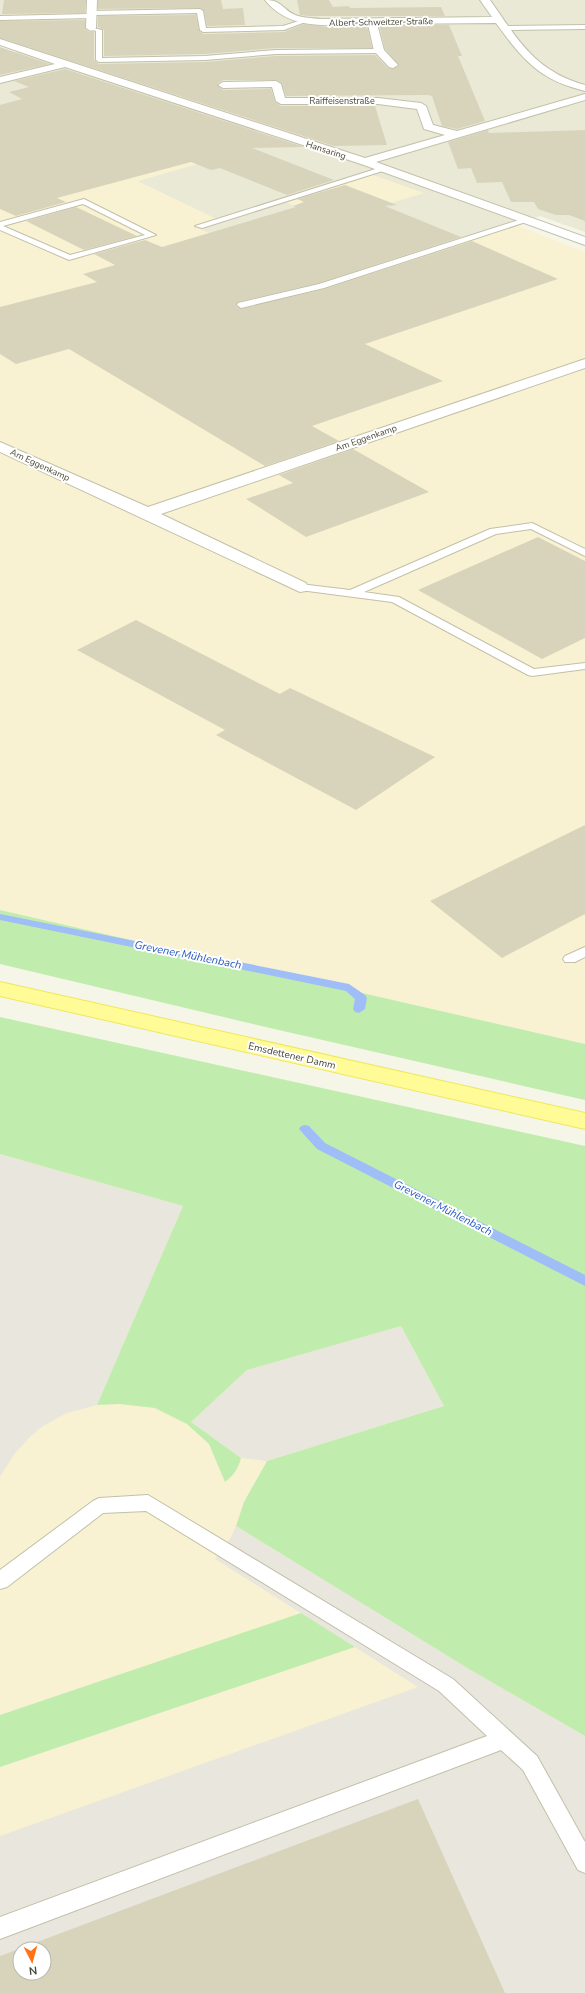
<svg xmlns="http://www.w3.org/2000/svg" width="585" height="1993" viewBox="0 0 585 1993" font-family="'Nunito Sans',sans-serif">
	<style>
		.residential { fill: #eae9d5 }
		.commercial { fill: #f9f2d2; fill-rule: evenodd }
		.industrial { fill: #e8e6dd; fill-rule: evenodd }
		.green { fill: #c0edad }
		.lines { fill: none; stroke-linecap: round; stroke-linejoin: round }
		.stream { fill: #9fbdf7; fill-rule: evenodd }
		.building { fill: #d8d4bc; fill-rule: evenodd }
		.lane-casing { stroke: #c2c0a9; stroke-width: 2 }
		.street-casing { stroke: #c2c0a9; stroke-width: 2 }
		.primary-casing { stroke: #efe85c; stroke-width: 2 }
		.lane { fill: #fff; fill-rule: evenodd }
		.street { fill: #fff; fill-rule: evenodd }
		.primary { fill: #fffb97; fill-rule: evenodd }
		.labels { text-anchor: middle; dominant-baseline: central; stroke-width: 4; stroke-linejoin: round; paint-order: stroke }
		.far-street-label { font-size: 9px; fill: #4a4736; stroke: #fff }
		.street-label { font-size: 10px; fill: #4a4736; stroke: #fff }
		.water-label { font-size: 11px; font-style: italic; fill: #2457c1; stroke: #fff }
	</style>
	<rect width="100%" height="100%" fill="#f5f5e8"/>
	<!-- residential -->
	<path class="residential" d="M0 0H585V232L540 216 172 332 193 226 216 219 137 181 275 142 0 153V56L38 46 0 33Z"/>
	<!-- commercial -->
	<path class="commercial" d="M276 142 137 181 216 219 193 226 243 248 171 332 513 224 585 252V1044L0 910V153Z
		M370 174 424 193 331 221 280 200Z
		M0 1064 585 1203V1993H0ZM20 1949H44V1973H20Z"/>
	<!-- industrial -->
	<path class="industrial" d="M0 1154 183 1206 97 1405 67 1413 43 1426 30 1437 15 1453 0 1477Z
		M401 1326 444 1406 267 1461 241 1458 191 1422 247 1370Z
		M236 1526 469 1669 585 1736V1993H0V1836L418 1687 215 1559 230 1539ZM20 1949H44V1973H20Z"/>
	<!-- green -->
	<path class="green" d="M0 910 585 1044V1100L270 1028 0 964Z
		M0 1017 585 1146V1736L469 1669 236 1526 244 1502 267 1461 444 1406 401 1326 247 1370 191 1422 241 1458C238 1469 234 1475 225 1482L209 1444 187 1424 155 1408 119 1404 97 1405 183 1206 0 1154Z
		M301 1613 355 1647 0 1767V1715Z"/>
	<g class="lines">
		<!-- stream -->
		<path class="stream" d="M0 914 349 984 365 995 367 998 365 1009 359 1013 355 1012 353 1009 355 999 346 991 0 920Z
			M305 1125 309 1126 325 1143 585 1275V1286L317 1149 299 1129 301 1126Z"/>
	</g>
	<!-- building -->
	<path class="building" d="M4 0H86L85 13 2 14Z
		M98 0H221L223 9 243 8 245 25 285 24 207 26 204 11 200 8 98 9Z
		M297 0H329L333 7 349 6 350 8 441 7 445 16H308L300 15Z
		M196 15 199 30 203 34 284 32 304 24 327 27 367 26 372 48H276L205 54 104 56V30L98 27V16Z
		M85 20V29L90 32H94V60L99 64 205 62 276 56 375 55 388 68 393 69 399 65 385 49 379 25H449L462 56H458L485 121 457 129 442 126 432 96 428 95 286 96 282 84 276 80H223L217 84 223 90 271 89 275 101 281 106H375L387 145 334 146 0 38V21Z
		M0 47 50 64 0 75Z
		M65 69 304 147 252 148 334 180 287 195 220 168 211 170 191 162 57 198 66 202 16 216 0 209V105L22 99 9 92 29 87 14 81Z
		M488 130 489 133 585 130V221L569 215H556L538 209 534 202H511L502 182 477 183 471 168 458 169 448 142Z
		M345 185 397 205 385 206 461 237 319 283 238 302 236 306 241 309 324 289 472 241 558 279 365 344 443 381 312 426 339 441 265 466 69 349 16 364 0 354V307L97 282 83 274 115 265 94 254 145 240 162 247 296 207 293 206 304 202 297 199Z
		M76 207 137 236 84 250 26 221Z
		M353 449 429 492 306 537 246 499 293 483 279 475Z
		M538 537 585 561V638L542 659 418 590Z
		M136 620 280 694 290 688 435 757 356 810 216 735 225 730 77 650Z
		M585 825V914L502 958 430 901Z
		M418 1799 505 1993H0V1956ZM20 1949H44V1973H20Z"/>
	<g class="lines">
		<defs>
			<path id="lane" d="M200 9 203 11 206 28 283 26 305 19 308 21 284 30 203 32 200 30 197 13 93 15V17L91 18 0 20V16L89 14V12L91 11Z
				M585 25V29L505 30 502 28 505 26Z
				M89 27 102 30V58L205 56 276 50 379 49 382 51 379 53 276 54 205 60 99 62 96 60V31L89 29Z
				M382 167 389 169 202 228 195 226Z
				M84 199 156 235 69 260 0 230V222ZM83 204 145 235 70 255 3 226Z
				M525 218 532 220 324 288 241 308 237 305 238 303 319 284Z
				M532 523 585 549V556L531 529 496 534 364 592 399 597 534 669 585 663V669L532 676 528 675 392 602 300 590 295 587 300 584 350 590 490 529Z
				M585 947V957L575 962H565L563 959 565 956Z
				M148 1495 453 1679 537 1756 585 1842V1873L578 1870 523 1770 501 1750 0 1939V1917L487 1736 439 1691 146 1511 103 1513 7 1587 0 1589V1570L93 1501 99 1498Z"/>
			<path id="street" d="M87 0H97L96 28 91 31 86 28Z
				M265 0C282 0 282 9 295 15 303 18 312 18 320 19L492 17 480 0H490C518 40 535 71 585 85V91C539 80 523 60 496 23L377 24 384 50 398 65 393 68 389 67 374 51 368 24C333 25 290 32 265 0Z
				M0 39 365 158 445 135 424 129 417 109 378 104H281L276 101 272 87 223 88 218 85 223 82 276 81 281 84 285 98H378L421 103 426 106 433 125 457 131 585 94V100L376 162 585 237V245L361 164 65 67 0 83V77L55 64 0 45Z
				M585 359V368L161 514 306 583 308 587 306 591 300 592 0 452V442L148 507Z"/>
			<path id="primary" d="M0 982 585 1113V1129L0 996Z"/>
		</defs>
		<!-- lane casing -->
		<use href="#lane" class="lane-casing"/>
		<!-- street casing -->
		<use href="#street" class="street-casing"/>
		<!-- primary casing -->
		<use href="#primary" class="primary-casing"/>
		<!-- lane -->
		<use href="#lane" class="lane"/>
		<!-- street -->
		<use href="#street" class="street"/>
		<!-- primary -->
		<use href="#primary" class="primary"/>
	</g>
	<g class="labels">
		<!-- far-street labels -->
		<g class="far-street-label">
			<text transform="translate(381 22) rotate(-1)">Albert-Schweitzer-Straße</text>
			<text x="342" y="101">Raiffeisenstraße</text>
			<text transform="translate(326 150) rotate(18)">Hansaring</text>
			<text transform="translate(366 438) rotate(-19)">Am Eggenkamp</text>
			<text transform="translate(40 465) rotate(25)">Am Eggenkamp</text>
		</g>
		<!-- street labels -->
		<g class="street-label">
			<text transform="translate(292 1056) rotate(13)">Emsdettener Damm</text>
		</g>
		<!-- water labels -->
		<g class="water-label">
			<text transform="translate(188 955) rotate(11)">Grevener Mühlenbach</text>
			<text transform="translate(443 1208) rotate(27)">Grevener Mühlenbach</text>
		</g>
	</g>
	<!-- north arrow -->
	<g transform="translate(32 1961) rotate(174)"><circle r="19" fill="#ffffff" stroke="#b7b5af"/>
	<path d="M0-3L7 15L0 10L-7 15Z" fill="#ff7315"/>
	<text y="-6" font-size="11" font-weight="bold" text-anchor="middle" fill="#4a4736">N</text>
	</g>
</svg>
